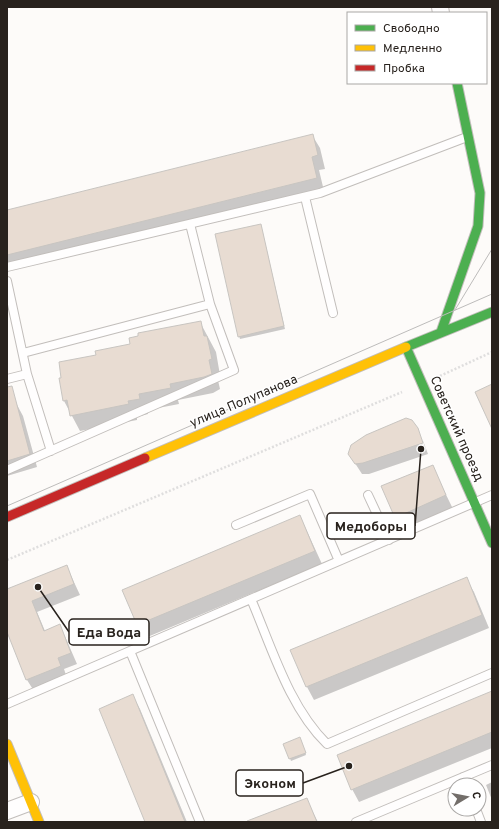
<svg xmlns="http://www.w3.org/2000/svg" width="499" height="829" viewBox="0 0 499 829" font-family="Overpass,sans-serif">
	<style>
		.shadow { fill: #0003 }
		.building { fill: #e8dcd2; stroke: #c8c5c1 }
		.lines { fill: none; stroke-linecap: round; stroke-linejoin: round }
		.lane-casing { stroke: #c2bebb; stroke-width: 10 }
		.street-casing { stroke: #c2bebb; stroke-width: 18 }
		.fast-casing { stroke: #c2bebb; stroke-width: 11 }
		.slow-casing { stroke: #c2bebb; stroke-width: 11 }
		.jam-casing { stroke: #c2bebb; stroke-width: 11 }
		.path { stroke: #dfdede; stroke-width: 2.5; stroke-dasharray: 2 2; stroke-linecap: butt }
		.lane { stroke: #fffefe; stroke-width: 8 }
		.street { stroke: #fffefe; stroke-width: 16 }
		.fast { stroke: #4caf50; stroke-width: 9 }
		.slow { stroke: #ffc107; stroke-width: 9 }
		.jam { stroke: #c62828; stroke-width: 9 }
		.tram { stroke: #bdbcbb; stroke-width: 1 }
		.labels { text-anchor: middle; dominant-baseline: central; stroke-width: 3; stroke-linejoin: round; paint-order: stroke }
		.street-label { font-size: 13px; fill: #28221d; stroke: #fff }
		.leader { fill: none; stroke: #28221d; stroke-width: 1.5 }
		.callout-dot { fill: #28221d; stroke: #fff; stroke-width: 1.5 }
		.callout { fill: #fff; stroke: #28221d; stroke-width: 1.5 }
		.callout-label { font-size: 14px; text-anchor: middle; font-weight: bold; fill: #28221d }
	</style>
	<rect width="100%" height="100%" fill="#fdfbf9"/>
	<!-- shadow -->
	<path class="shadow" d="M312 135 320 148 325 169 319 170 324 191 7 270V211Z
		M261 225 285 329 240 339 239 336Z
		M200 322 216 352 220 375 217 376 220 389 213 393 178 400 179 404 148 410V414L137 417V420L80 431 64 401 97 356Z
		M16 403 23 416 37 467 7 476V405Z
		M417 431 424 448H425L422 438 428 454 369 474H362L349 454Z
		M432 466 454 511 405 533 396 517Z
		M300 516 322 564 145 638 123 590Z
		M67 567 80 595 37 612 45 631 60 625 77 664 64 669 67 678 34 691 27 680 7 629V591Z
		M466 579 474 592 489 628 314 700 307 687 292 650Z
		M492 692V748L359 802 352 789Z
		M133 696 140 709 187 822H146Z
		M301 740 306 755 291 761 284 744Z
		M492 782V800L486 785Z
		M306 799 318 822H275Z"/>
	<!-- building -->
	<path class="building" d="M313 134 318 155 312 157 317 178 7 255V210Z
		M261 224 284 326 238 337 215 234Z
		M201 321 204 336H207L212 359 209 360 212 374 204 377 170 384 171 388 139 394 140 399 128 401 129 404 70 416 67 400 63 401 59 378H61L59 362 96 355 95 351 130 344 129 338 138 336V333Z
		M492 384V429L475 392Z
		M12 386 30 454 7 461V387Z
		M406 418 412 420 418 428 423 443 363 463 355 464 348 454 351 445 366 435Z
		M433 465 446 495 395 518 381 486Z
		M300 515 315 551 137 625 122 590Z
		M67 565 74 584 32 601 44 631 60 624 71 653 58 658 61 666 26 680 7 632V589Z
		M467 577 482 615 306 687 290 650Z
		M492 691V732L351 790 337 755Z
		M133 694 185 822H145L99 709Z
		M300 737 306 753 289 759 283 744Z
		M307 798 317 822H248L247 821Z"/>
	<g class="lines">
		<defs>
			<path id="lane" d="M305 197 333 313
				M7 267 320 193 467 137
				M7 281 27 374 7 379
				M23 353 210 304 190 224
				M27 374 51 451
				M7 470 234 370 210 304
				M368 495 389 540
				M236 525 310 494 339 561
				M251 599C272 648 289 707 327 744L492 673
				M130 651 200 822
				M7 704 492 495
				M463 777 466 785
				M476 809 481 822
				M356 822 492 765"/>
			<path id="street" d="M440 7 441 13
				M7 811 31 802"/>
			<path id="fast" d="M441 332 478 226 480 193 457 83
				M406 347 492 543
				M406 347 492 312"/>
			<path id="slow" d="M145 458 406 347
				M7 744 39 822"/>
			<path id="jam" d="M7 517 145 458"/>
		</defs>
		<!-- lane casing -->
		<use href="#lane" class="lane-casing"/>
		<!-- street casing -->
		<use href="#street" class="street-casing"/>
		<!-- fast casing -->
		<use href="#fast" class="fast-casing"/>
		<!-- slow casing -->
		<use href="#slow" class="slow-casing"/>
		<!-- jam casing -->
		<use href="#jam" class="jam-casing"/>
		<!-- path -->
		<path class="path" d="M440 376 492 352
			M7 560 402 392"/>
		<!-- lane -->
		<use href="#lane" class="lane"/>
		<!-- street -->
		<use href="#street" class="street"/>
		<!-- fast -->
		<use href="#fast" class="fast"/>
		<!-- slow -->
		<use href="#slow" class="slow"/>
		<!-- jam -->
		<use href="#jam" class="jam"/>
		<!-- tram -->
		<path class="tram" d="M455 310 492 249
			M7 506 492 294"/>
	</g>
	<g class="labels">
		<!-- street labels -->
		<g class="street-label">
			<text transform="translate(244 402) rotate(-23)">улица Полупанова</text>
			<text transform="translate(456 429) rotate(66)">Советский проезд</text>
		</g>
	</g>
	<!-- callouts -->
	<path class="leader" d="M421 449L415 526M38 587L69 632M349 766L303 783"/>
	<g class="callout-dot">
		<circle cx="421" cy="449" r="4"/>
		<circle cx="38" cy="587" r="4"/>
		<circle cx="349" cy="766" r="4"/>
	</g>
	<g class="callout">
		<rect x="327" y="513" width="88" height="26" rx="4"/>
		<rect x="69" y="619" width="80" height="26" rx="4"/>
		<rect x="236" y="770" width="67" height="26" rx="4"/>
	</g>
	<g class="callout-label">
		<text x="371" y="531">Медоборы</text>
		<text x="109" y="637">Еда Вода</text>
		<text x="270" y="788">Эконом</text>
	</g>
	<!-- border -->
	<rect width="499" height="829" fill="none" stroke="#28221d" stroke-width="16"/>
	<!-- legend -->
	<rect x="347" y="12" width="140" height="72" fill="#ffffff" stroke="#a9a7a5"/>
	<rect x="355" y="25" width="20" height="6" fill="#4caf50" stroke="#a9a7a5"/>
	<text x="383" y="32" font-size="12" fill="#28221d">Свободно</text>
	<rect x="355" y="45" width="20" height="6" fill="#ffc107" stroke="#a9a7a5"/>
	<text x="383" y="52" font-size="12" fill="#28221d">Медленно</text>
	<rect x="355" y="65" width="20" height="6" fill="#c62828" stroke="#a9a7a5"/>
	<text x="383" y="72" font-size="12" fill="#28221d">Пробка</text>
	<!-- north arrow -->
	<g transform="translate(467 797) rotate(80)"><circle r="19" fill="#ffffff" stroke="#a9a7a5"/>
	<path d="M0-3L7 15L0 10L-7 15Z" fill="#736e6a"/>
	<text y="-6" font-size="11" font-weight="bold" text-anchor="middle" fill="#28221d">С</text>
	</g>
</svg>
